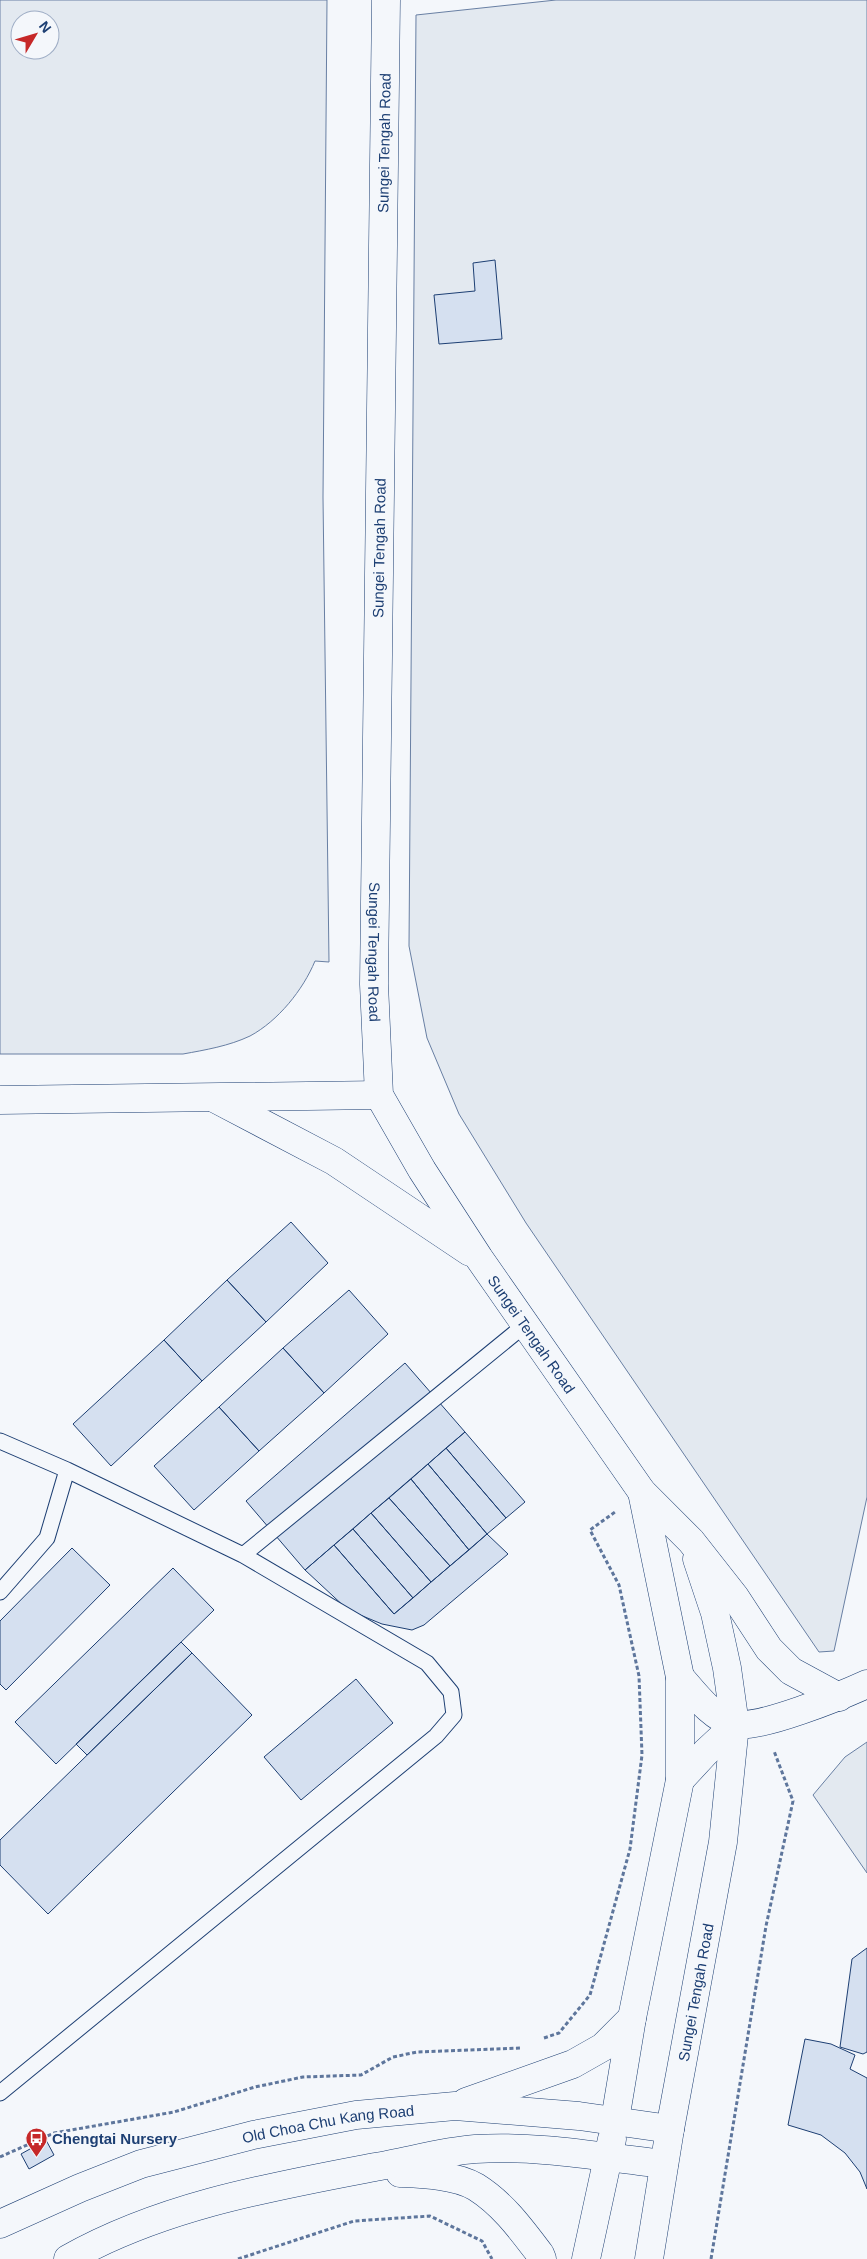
<svg xmlns="http://www.w3.org/2000/svg" width="867" height="2259" viewBox="0 0 867 2259" font-family="Arial,sans-serif">
	<style>
		.green { fill: #e3e9f0; stroke: #687fa3; fill-rule: evenodd }
		.building { fill: #d5e0f0; stroke: #1d3f73 }
		.lines { fill: none; stroke-linecap: round; stroke-linejoin: round }
		.service-casing { stroke: #1d3f73; stroke-width: 17 }
		.minor-casing { stroke: #1d3f73; stroke-width: 29 }
		.secondary-casing { stroke: #1d3f73; stroke-width: 29 }
		.path { stroke: #5e769c; stroke-width: 3; stroke-dasharray: 4 2.5; stroke-linecap: butt }
		.service { stroke: #f4f7fb; stroke-width: 15 }
		.minor { stroke: #f4f7fb; stroke-width: 28 }
		.secondary { stroke: #f4f7fb; stroke-width: 28 }
		.labels { text-anchor: middle; dominant-baseline: central; stroke-width: 4; stroke-linejoin: round; paint-order: stroke }
		.street-label { font-size: 15px; fill: #1d3f73; stroke: #f4f7fb }
		.poi-label { font-size: 15px; font-weight: bold; fill: #1d3f73; stroke: #f4f7fb; text-anchor: start }
	</style>
	<rect width="100%" height="100%" fill="#f4f7fb"/>
	<!-- green -->
	<path class="green" d="M0 0H327L323 497 329 962 315 961C303 990 278 1021 250 1036 229 1046 205 1050 183 1054H0ZM20 20H50V50H20Z
		M556 0H867V1497L834 1651 819 1652 526 1223 459 1114 427 1038 409 946 416 15Z
		M867 1742V1873L813 1795 845 1757Z"/>
	<!-- building -->
	<path class="building" d="M495 260 502 339 439 344 434 295 475 291 473 263Z
		M291 1222 328 1263 266 1322 227 1280Z
		M227 1280 266 1322 202 1381 164 1340Z
		M349 1290 388 1334 324 1393 283 1348Z
		M164 1340 202 1381 111 1466 73 1424Z
		M283 1348 324 1393 259 1451 219 1407Z
		M405 1363 465 1432 305 1570 246 1501Z
		M219 1407 259 1451 194 1510 154 1466Z
		M465 1432 525 1502 506 1518 446 1448Z
		M446 1448 506 1518 487 1534 428 1464Z
		M428 1464 487 1534 469 1550 411 1479Z
		M411 1479 469 1550 450 1566 389 1498Z
		M389 1498 450 1566 431 1582 371 1513Z
		M371 1513 431 1582 413 1598 353 1529Z
		M353 1529 413 1598 394 1614 334 1545Z
		M487 1534 508 1554 424 1625 412 1630 382 1624 348 1610 305 1570 334 1545 394 1614Z
		M72 1548 110 1585 6 1690 0 1684V1621Z
		M173 1568 214 1610 56 1764 15 1722Z
		M181 1642 192 1653 87 1755 76 1744Z
		M192 1653 252 1715 48 1914 0 1865V1840Z
		M356 1679 393 1723 301 1800 264 1757Z
		M867 1948V2052L863 2054 840 2047 852 1959Z
		M805 2039 831 2044 855 2055 850 2069 867 2078V2189L860 2172 845 2153 821 2135 788 2125Z
		M46 2140 54 2155 29 2169 21 2154Z"/>
	<g class="lines">
		<defs>
			<path id="service" d="M0 1441 67 1470 243 1555 427 1663 451 1692 454 1715 436 1736 0 2093
				M243 1555 526 1324
				M0 1592 47 1538 67 1470"/>
			<g id="minor">
				<path id="s1" d="M386 0 374 984 379 1095 422 1170 479 1258 642 1492 691 1541 735 1597 769 1649 791 1671 839 1697"/>
				<path d="M214 1098 334 1161 470 1252"/>
				<path d="M0 1100 379 1095"/>
				<path d="M680 1677C695 1694 712 1718 735 1724 758 1730 843 1695 867 1684"/>
				<path d="M680 1780 706 1752 735 1725"/>
				<path d="M615 2120 632 2018 680 1780V1677L642 1492"/>
				<path id="s2" d="M670 2129 723 1842 735 1725 727 1668 715 1613 697 1559"/>
			</g>
			<g id="secondary">
				<path d="M466 2102 573 2064 603 2047 632 2018"/>
				<path d="M400 2173C423 2174 456 2175 476 2187 503 2204 521 2229 540 2254L542 2259"/>
				<path id="s3" d="M0 2224 80 2188 141 2164 253 2135 356 2115 455 2106 579 2116 670 2129 649 2259"/>
				<path d="M68 2259C162 2206 270 2187 375 2167 406 2162 445 2151 475 2149 539 2145 601 2157 664 2164"/>
				<path d="M586 2259 612 2139"/>
			</g>
		</defs>
		<!-- service casing -->
		<use href="#service" class="service-casing"/>
		<!-- minor casing -->
		<use href="#minor" class="minor-casing"/>
		<!-- secondary casing -->
		<use href="#secondary" class="secondary-casing"/>
		<!-- path -->
		<path class="path" d="M544 2038 559 2033 590 1995 630 1849 642 1755 639 1676 619 1585 590 1530 615 1512
			M0 2157 54 2133 174 2112 255 2087 303 2077 361 2075 393 2057 417 2052 520 2048
			M238 2259 354 2221 430 2216 482 2241 492 2259
			M711 2259 766 1926 793 1801 774 1751"/>
		<!-- service -->
		<use href="#service" class="service"/>
		<!-- minor -->
		<use href="#minor" class="minor"/>
		<!-- secondary -->
		<use href="#secondary" class="secondary"/>
	</g>
	<!-- icons -->
	<defs>
		<symbol id="bus-pin" viewBox="-11 -11 22 30"><path d="M0 17L-7.5 6A9.5 9.5 0 1 1 7.5 6Z" fill="#c62828" stroke="#f4f7fb"/><path d="M-5-6H5V4H4V6H2V4H-2V6H-4V4H-5ZM-3.5-4V0h7V-4ZM-3.5 1.2v1.5H-2V1.2ZM2 1.2v1.5H3.5V1.2Z" fill="#fff"/></symbol>
	</defs>
	<g fill-rule="evenodd">
		<use href="#bus-pin" x="24" y="2126" width="25" height="34"/>
	</g>
	<g class="labels">
		<!-- street labels -->
		<g class="street-label">
			<text transform="translate(384 143) rotate(-89)">Sungei Tengah Road</text>
			<text transform="translate(379 548) rotate(-89)">Sungei Tengah Road</text>
			<text stroke="none"><textPath href="#s1" startOffset="952">Sungei Tengah Road</textPath></text>
			<text stroke="none"><textPath href="#s1" startOffset="1379">Sungei Tengah Road</textPath></text>
			<text stroke="none"><textPath href="#s2" startOffset="139">Sungei Tengah Road</textPath></text>
			<text stroke="none"><textPath href="#s3" startOffset="345">Old Choa Chu Kang Road</textPath></text>
		</g>
		<!-- poi labels -->
		<g class="poi-label">
			<text x="52" y="2138">Chengtai Nursery</text>
		</g>
	</g>
	<!-- north arrow -->
	<g transform="translate(35 35) rotate(52)"><circle r="24" fill="#f4f7fb" stroke="#9eadc5"/>
	<path d="M0-4L9 19L0 12L-9 19Z" fill="#c62828"/>
	<text y="-8" font-size="14" font-weight="bold" text-anchor="middle" fill="#1d3f73">N</text>
	</g>
</svg>
